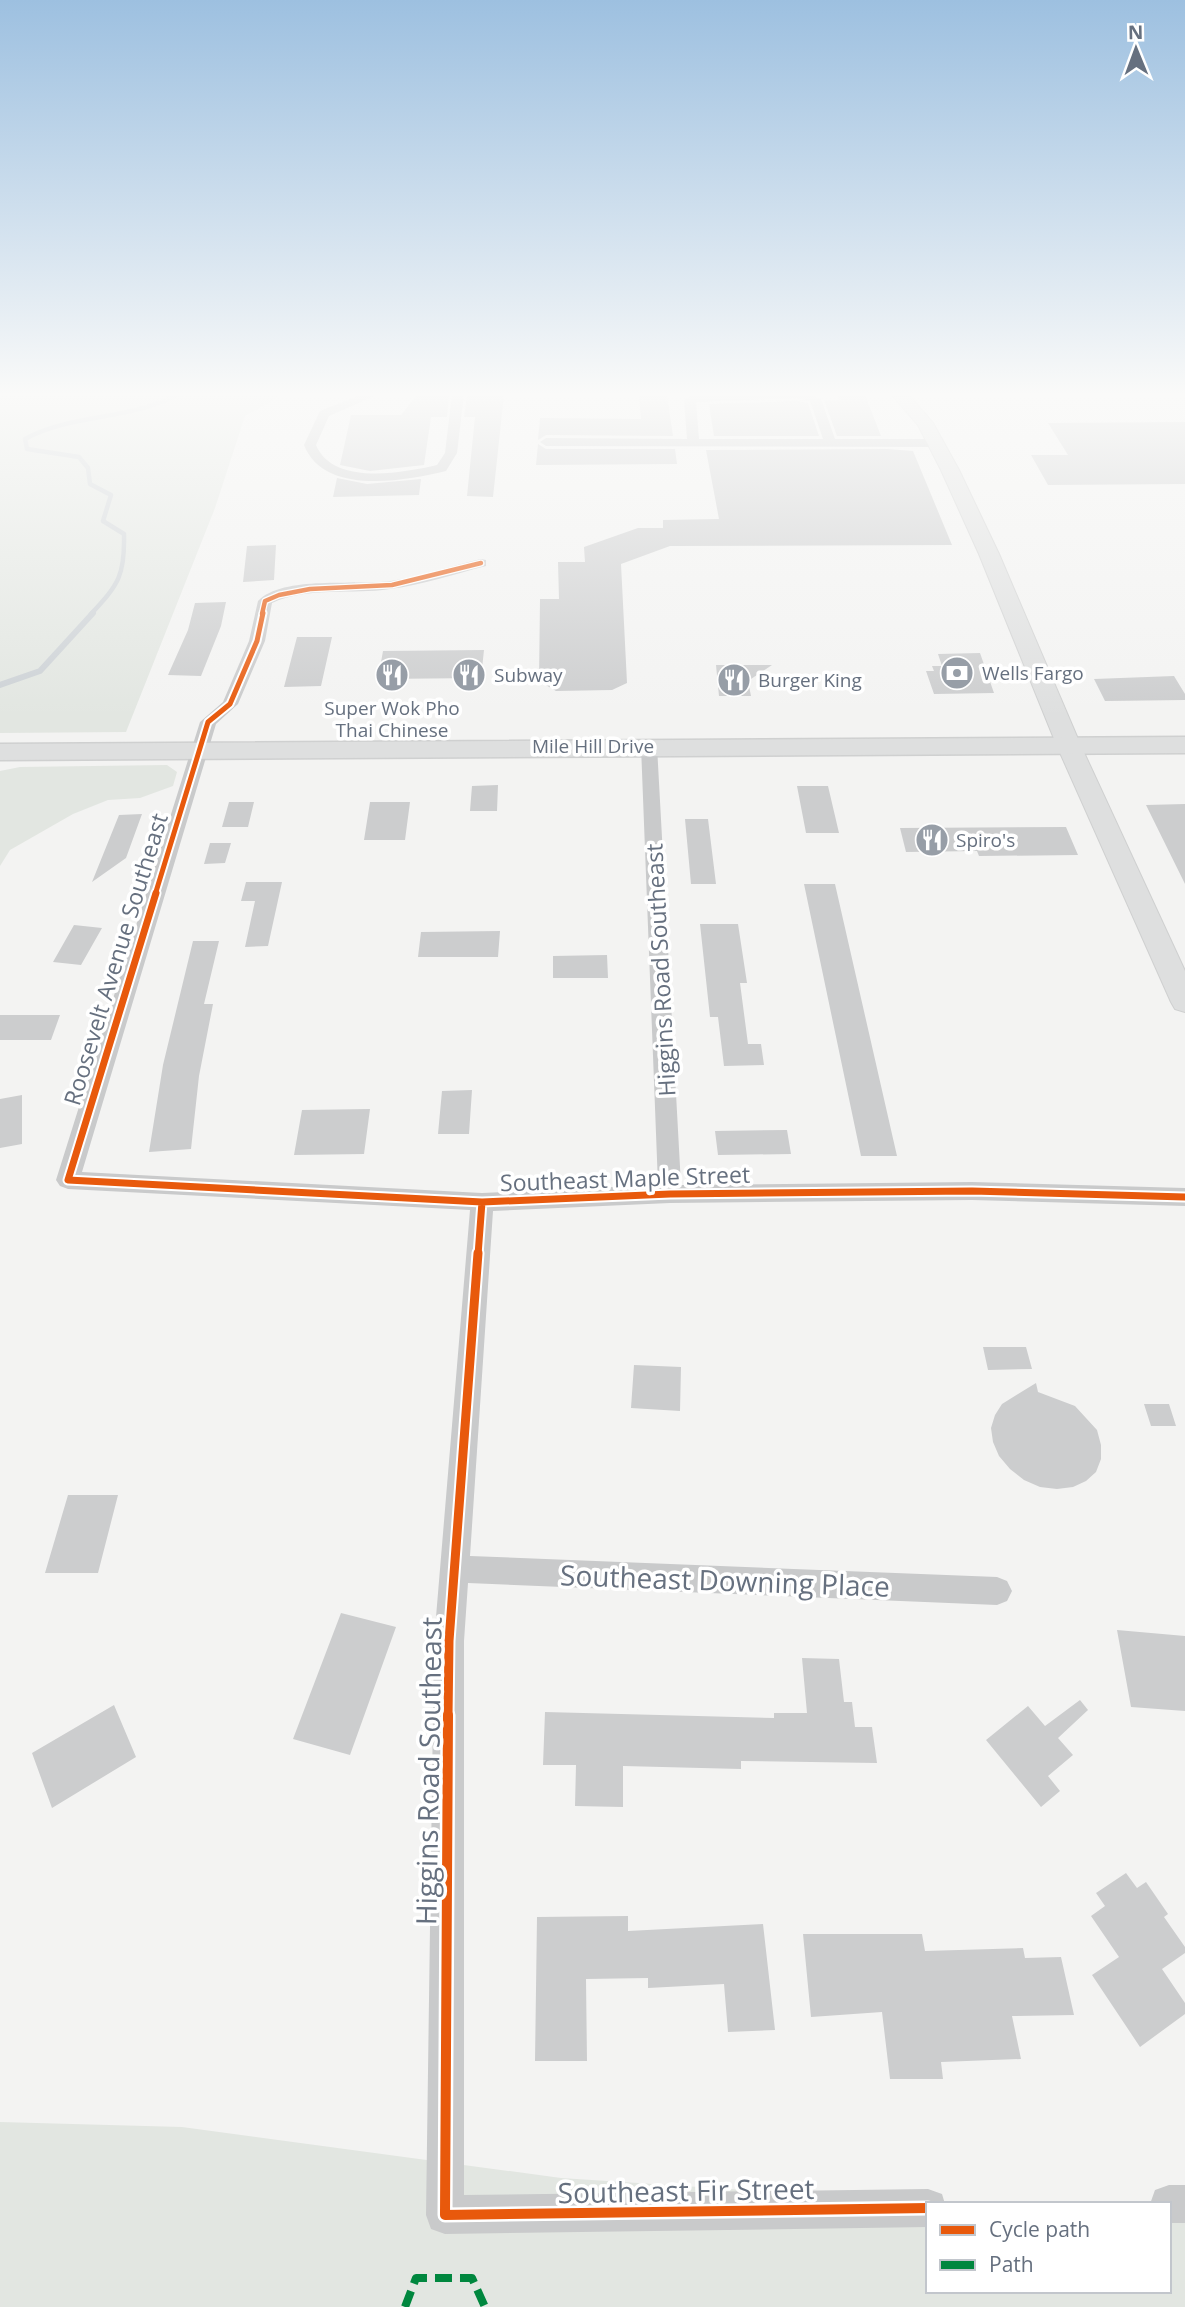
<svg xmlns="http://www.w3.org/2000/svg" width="1185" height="2307" viewBox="0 0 1185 2307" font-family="'Open Sans',sans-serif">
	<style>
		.green { fill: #e2e6e1 }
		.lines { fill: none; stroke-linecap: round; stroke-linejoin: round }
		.stream-far1 { stroke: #ccd1d5; stroke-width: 4.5 }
		.stream { stroke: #ccd1d5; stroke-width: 6 }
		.building { fill: #cccdce }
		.secondary-casing { stroke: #cfd0d0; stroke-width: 2 }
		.primary-casing { stroke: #cfd0d0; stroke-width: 3 }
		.minor { fill: #c9cacb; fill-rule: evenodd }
		.secondary { fill: #dedfdf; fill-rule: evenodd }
		.primary { fill: #dedfdf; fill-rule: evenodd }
		.quiet { stroke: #00873e; stroke-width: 8; stroke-dasharray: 17 8; stroke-linecap: butt }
		.cycleway-far4-casing { stroke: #fff; stroke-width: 7 }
		.cycleway-far3-casing { stroke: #fff; stroke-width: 9 }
		.cycleway-far2-casing { stroke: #fff; stroke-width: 11 }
		.cycleway-far1-casing { stroke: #fff; stroke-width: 13 }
		.cycleway-casing { stroke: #fff; stroke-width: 15 }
		.cycleway-far4 { stroke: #e8590c; stroke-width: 4.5 }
		.cycleway-far3 { stroke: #e8590c; stroke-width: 5 }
		.cycleway-far2 { stroke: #e8590c; stroke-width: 7 }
		.cycleway-far1 { stroke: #e8590c; stroke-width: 9 }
		.cycleway { stroke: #e8590c; stroke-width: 10 }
		.labels { text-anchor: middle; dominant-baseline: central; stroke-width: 7; stroke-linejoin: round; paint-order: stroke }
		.far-poi-label { font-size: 19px; fill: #66707f; stroke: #fff; text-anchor: start }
		.far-street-label { font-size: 19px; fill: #66707f; stroke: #fff }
		.street-label { font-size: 23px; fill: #66707f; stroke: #fff }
		.near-street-label { font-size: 28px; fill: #66707f; stroke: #fff }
	</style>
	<rect width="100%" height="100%" fill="#f3f3f2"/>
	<!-- green -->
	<path class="green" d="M284 394 245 416 215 508 126 732 0 733V394Z
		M167 765 177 772 173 786 140 798 108 800 73 814 10 850 0 866V771L20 767Z
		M0 2122 182 2127 561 2178 963 2204H928V2291H1169V2204H1185V2307H0Z"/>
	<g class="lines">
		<!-- stream-far1 -->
		<path class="stream-far1" d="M91 614C119 584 125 575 124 534L103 521 111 495 90 484 88 468 79 457 27 449 25 439C73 413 130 421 178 394"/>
		<!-- stream -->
		<path class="stream" d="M0 685 40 671 93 613"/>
	</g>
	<!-- building -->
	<path class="building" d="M417 395H449L447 417H431L424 465 370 471 340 465 351 415H401Z
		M467 395H504L493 497 467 496 475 417H464Z
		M639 395H667L673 436 546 435 538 440 540 418 641 419Z
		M837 395H865L881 436H837L824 400H839Z
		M797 401 808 403 819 436H714L709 404Z
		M1185 422V484L1048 485 1031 455H1068L1048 423Z
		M538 444 546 449H675L677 464 536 465Z
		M887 449 913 451 952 545 670 546 621 564 627 683 612 690 556 691 539 681 540 599H559L558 562H585L584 547 638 528H663V520L719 519 706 450Z
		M337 478 367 484 421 479 419 495 333 497Z
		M276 545 274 580 243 582 247 546Z
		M226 602 221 626 201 676 168 675 188 630 195 603Z
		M297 637H332L321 686 284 687Z
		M484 650 481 678 378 679 383 651Z
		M980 653 994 693 934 694 926 671H934L932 666H942L938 654Z
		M716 665H772L748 681 751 696H719Z
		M1174 676 1185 694V700L1105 701 1094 679Z
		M498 785 497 811H470L472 786Z
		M797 786H828L839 833H806Z
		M229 802H254L248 827H222Z
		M370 802H410L405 840H364Z
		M1185 804V884L1146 805Z
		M142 814 126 858 92 882 119 815Z
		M685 819H708L716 884H691Z
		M1066 827 1078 855 979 856 977 851 906 852 900 828Z
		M210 843H231L225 863 204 864Z
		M246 882H282L268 946 245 947 255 901H241Z
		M804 884H835L897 1156H861Z
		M700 924H738L747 983H740L748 1044H761L764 1065 724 1066 718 1017H710Z
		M74 925 102 928 81 965 53 962Z
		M500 931 498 957H418L421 932Z
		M193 941H219L204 1004H213L199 1076 191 1149 149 1152 163 1065Z
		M607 955 608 978H553V956Z
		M0 1015H60L51 1040H0Z
		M472 1090 469 1134H438L442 1091Z
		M22 1095V1144L0 1148V1099Z
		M370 1109 364 1154 294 1155 302 1110Z
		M787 1130 791 1154 718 1155 715 1131Z
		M983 1347H1026L1032 1369 988 1370Z
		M634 1365 681 1367 680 1411 631 1408Z
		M1036 1383 1038 1392 1075 1406 1097 1430 1101 1445V1459L1096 1472 1086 1481 1073 1487 1057 1489 1040 1487 1024 1480 1010 1469 999 1456 993 1442 991 1428 995 1415 1002 1404Z
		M1144 1404H1169L1176 1426H1151Z
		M68 1495H118L98 1573H45Z
		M341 1613 396 1627 350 1755 293 1739Z
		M1117 1630 1185 1636V1711L1131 1707Z
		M802 1658 839 1659 844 1702H852L855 1727H872L877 1763 741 1761V1769L623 1766V1807L575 1806 576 1765H543L545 1712 774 1718V1713H807Z
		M1080 1700 1088 1710 1058 1738 1073 1755 1048 1776 1060 1791 1041 1807 986 1740 1028 1706 1045 1726Z
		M114 1705 136 1757 52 1808 32 1753Z
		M1126 1873 1137 1888 1146 1882 1168 1914 1164 1917 1185 1947V1953L1162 1969 1185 2003V2014L1140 2047 1092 1975 1119 1957 1091 1916 1105 1906 1096 1893Z
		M628 1916V1931L763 1924 775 2030 728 2032 724 1984 648 1988V1978L586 1979 587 2061H535L537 1917Z
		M803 1934H922L925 1951 1023 1948 1025 1958 1061 1957 1074 2015 1012 2016 1021 2059 941 2062 943 2079H890L882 2012 811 2017Z"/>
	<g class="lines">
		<defs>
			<path id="secondary" d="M891 394H908L933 423 959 470 999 554 1081 746 1185 971V1012L1175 1009 1171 1002 1057 746 979 554 941 470 918 425Z"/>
			<path id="primary" d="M1185 737V753L0 760V744Z"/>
		</defs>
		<!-- secondary casing -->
		<use href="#secondary" class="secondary-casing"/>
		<!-- primary casing -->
		<use href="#primary" class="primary-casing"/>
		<!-- minor -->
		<path class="minor" d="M363 394H379L329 416 316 445C333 486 402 473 437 465L445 453 452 394H464L457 453 446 471C404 481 324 496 304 445L320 411Z
			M694 394H810L821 399 835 439H937L943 443 937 447 546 446 540 442 546 438 687 439 684 400ZM797 398 810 401 823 439H699L696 402Z
			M481 559 486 560V566C454 574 423 585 390 589 351 595 309 586 272 603L265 641 238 704 216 724 82 1172 482 1193 658 1185 641 746 649 741 657 746 681 1185 972 1182 1185 1188V1206L972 1200 670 1203 493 1211 470 1556 997 1577 1007 1581 1012 1591 1007 1601 997 1605 468 1583 464 1641V2195L928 2189 942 2194 945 2204H928V2227L445 2234 431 2229 426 2215 434 1641 470 1210 68 1189 60 1186 56 1180 200 722 223 702 249 641 258 601C283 575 356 586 391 581 421 576 451 566 481 559Z
			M1169 2185H1185V2223H1169V2204H1150L1155 2190Z"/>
		<!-- secondary -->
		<use href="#secondary" class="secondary"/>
		<!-- primary -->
		<use href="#primary" class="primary"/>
		<!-- quiet -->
		<path class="quiet" d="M405 2307 416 2278H472L485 2307"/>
		<defs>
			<path id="cycleway-far4" d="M262 614 265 601 279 595 310 589 392 585 481 563"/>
			<path id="cycleway-far3" d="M155 895 208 722 230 704 257 641 263 613"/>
			<path id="cycleway-far2" d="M156 893 68 1180 482 1202 670 1194 972 1191 1185 1197
				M478 1255 482 1202"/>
			<path id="cycleway-far1" d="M448 1717 449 1641 478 1253"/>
			<path id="cycleway" d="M448 1715 445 2215 928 2208"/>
		</defs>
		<!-- cycleway-far4 casing -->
		<use href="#cycleway-far4" class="cycleway-far4-casing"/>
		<!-- cycleway-far3 casing -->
		<use href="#cycleway-far3" class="cycleway-far3-casing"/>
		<!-- cycleway-far2 casing -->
		<use href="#cycleway-far2" class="cycleway-far2-casing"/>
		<!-- cycleway-far1 casing -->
		<use href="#cycleway-far1" class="cycleway-far1-casing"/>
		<!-- cycleway casing -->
		<use href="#cycleway" class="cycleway-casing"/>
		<!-- cycleway-far4 -->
		<use href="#cycleway-far4" class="cycleway-far4"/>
		<!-- cycleway-far3 -->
		<use href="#cycleway-far3" class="cycleway-far3"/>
		<!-- cycleway-far2 -->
		<use href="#cycleway-far2" class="cycleway-far2"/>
		<!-- cycleway-far1 -->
		<use href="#cycleway-far1" class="cycleway-far1"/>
		<!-- cycleway -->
		<use href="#cycleway" class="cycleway"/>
	</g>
	<!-- sky -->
	<linearGradient id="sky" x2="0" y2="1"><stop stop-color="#9dc0e0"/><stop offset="0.55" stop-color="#fafaf9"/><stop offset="1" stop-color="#fafaf9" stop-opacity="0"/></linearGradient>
	<rect width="1185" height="717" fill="url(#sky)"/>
	<!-- icons -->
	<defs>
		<symbol id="bank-disc" viewBox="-11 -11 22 22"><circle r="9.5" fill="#979ea7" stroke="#fff"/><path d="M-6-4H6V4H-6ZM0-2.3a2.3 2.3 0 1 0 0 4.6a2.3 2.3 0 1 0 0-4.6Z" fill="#fff"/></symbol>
		<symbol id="restaurant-disc" viewBox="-11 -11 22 22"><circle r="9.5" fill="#979ea7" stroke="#fff"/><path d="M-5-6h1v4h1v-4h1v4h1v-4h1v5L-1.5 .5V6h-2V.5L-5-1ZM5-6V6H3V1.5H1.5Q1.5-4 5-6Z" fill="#fff"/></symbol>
	</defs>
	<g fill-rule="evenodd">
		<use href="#bank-disc" x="938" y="654" width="38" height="38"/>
		<use href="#restaurant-disc" x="373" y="656" width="38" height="38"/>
		<use href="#restaurant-disc" x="450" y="656" width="38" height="38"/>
		<use href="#restaurant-disc" x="715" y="661" width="38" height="38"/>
		<use href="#restaurant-disc" x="913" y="821" width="38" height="38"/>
	</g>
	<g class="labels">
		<!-- far-poi labels -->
		<g class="far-poi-label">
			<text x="982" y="673">Wells Fargo</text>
			<text x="494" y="675">Subway</text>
			<text x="758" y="680">Burger King</text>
			<text x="392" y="708" text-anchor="middle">Super Wok Pho<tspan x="392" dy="22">Thai Chinese</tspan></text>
			<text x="956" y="840">Spiro's</text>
		</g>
		<!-- far-street labels -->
		<g class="far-street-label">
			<text x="593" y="746">Mile Hill Drive</text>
		</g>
		<!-- street labels -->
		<g class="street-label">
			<text transform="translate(115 959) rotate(-73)">Roosevelt Avenue Southeast</text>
			<text transform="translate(660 970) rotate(-93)">Higgins Road Southeast</text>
			<text transform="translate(625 1178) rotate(-2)">Southeast Maple Street</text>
		</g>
		<!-- near-street labels -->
		<g class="near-street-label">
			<text transform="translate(725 1580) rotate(2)">Southeast Downing Place</text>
			<text transform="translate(428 1771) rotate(-89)">Higgins Road Southeast</text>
			<text transform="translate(686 2190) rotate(-1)">Southeast Fir Street</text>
		</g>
	</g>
	<!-- legend -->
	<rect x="926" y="2202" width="245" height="91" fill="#ffffff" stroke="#c2c6cc" stroke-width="2"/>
	<rect x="940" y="2225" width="35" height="10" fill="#e8590c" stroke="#c2c6cc" stroke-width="2"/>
	<text x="989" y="2237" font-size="21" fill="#66707f">Cycle path</text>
	<rect x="940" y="2260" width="35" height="10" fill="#00873e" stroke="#c2c6cc" stroke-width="2"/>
	<text x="989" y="2272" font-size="21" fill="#66707f">Path</text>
	<!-- north arrow -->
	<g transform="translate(1136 49) rotate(359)" stroke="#ffffff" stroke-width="5" paint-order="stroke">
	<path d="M0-5L12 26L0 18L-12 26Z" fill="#66707f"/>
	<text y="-10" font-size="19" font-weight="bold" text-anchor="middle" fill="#66707f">N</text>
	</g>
</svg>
